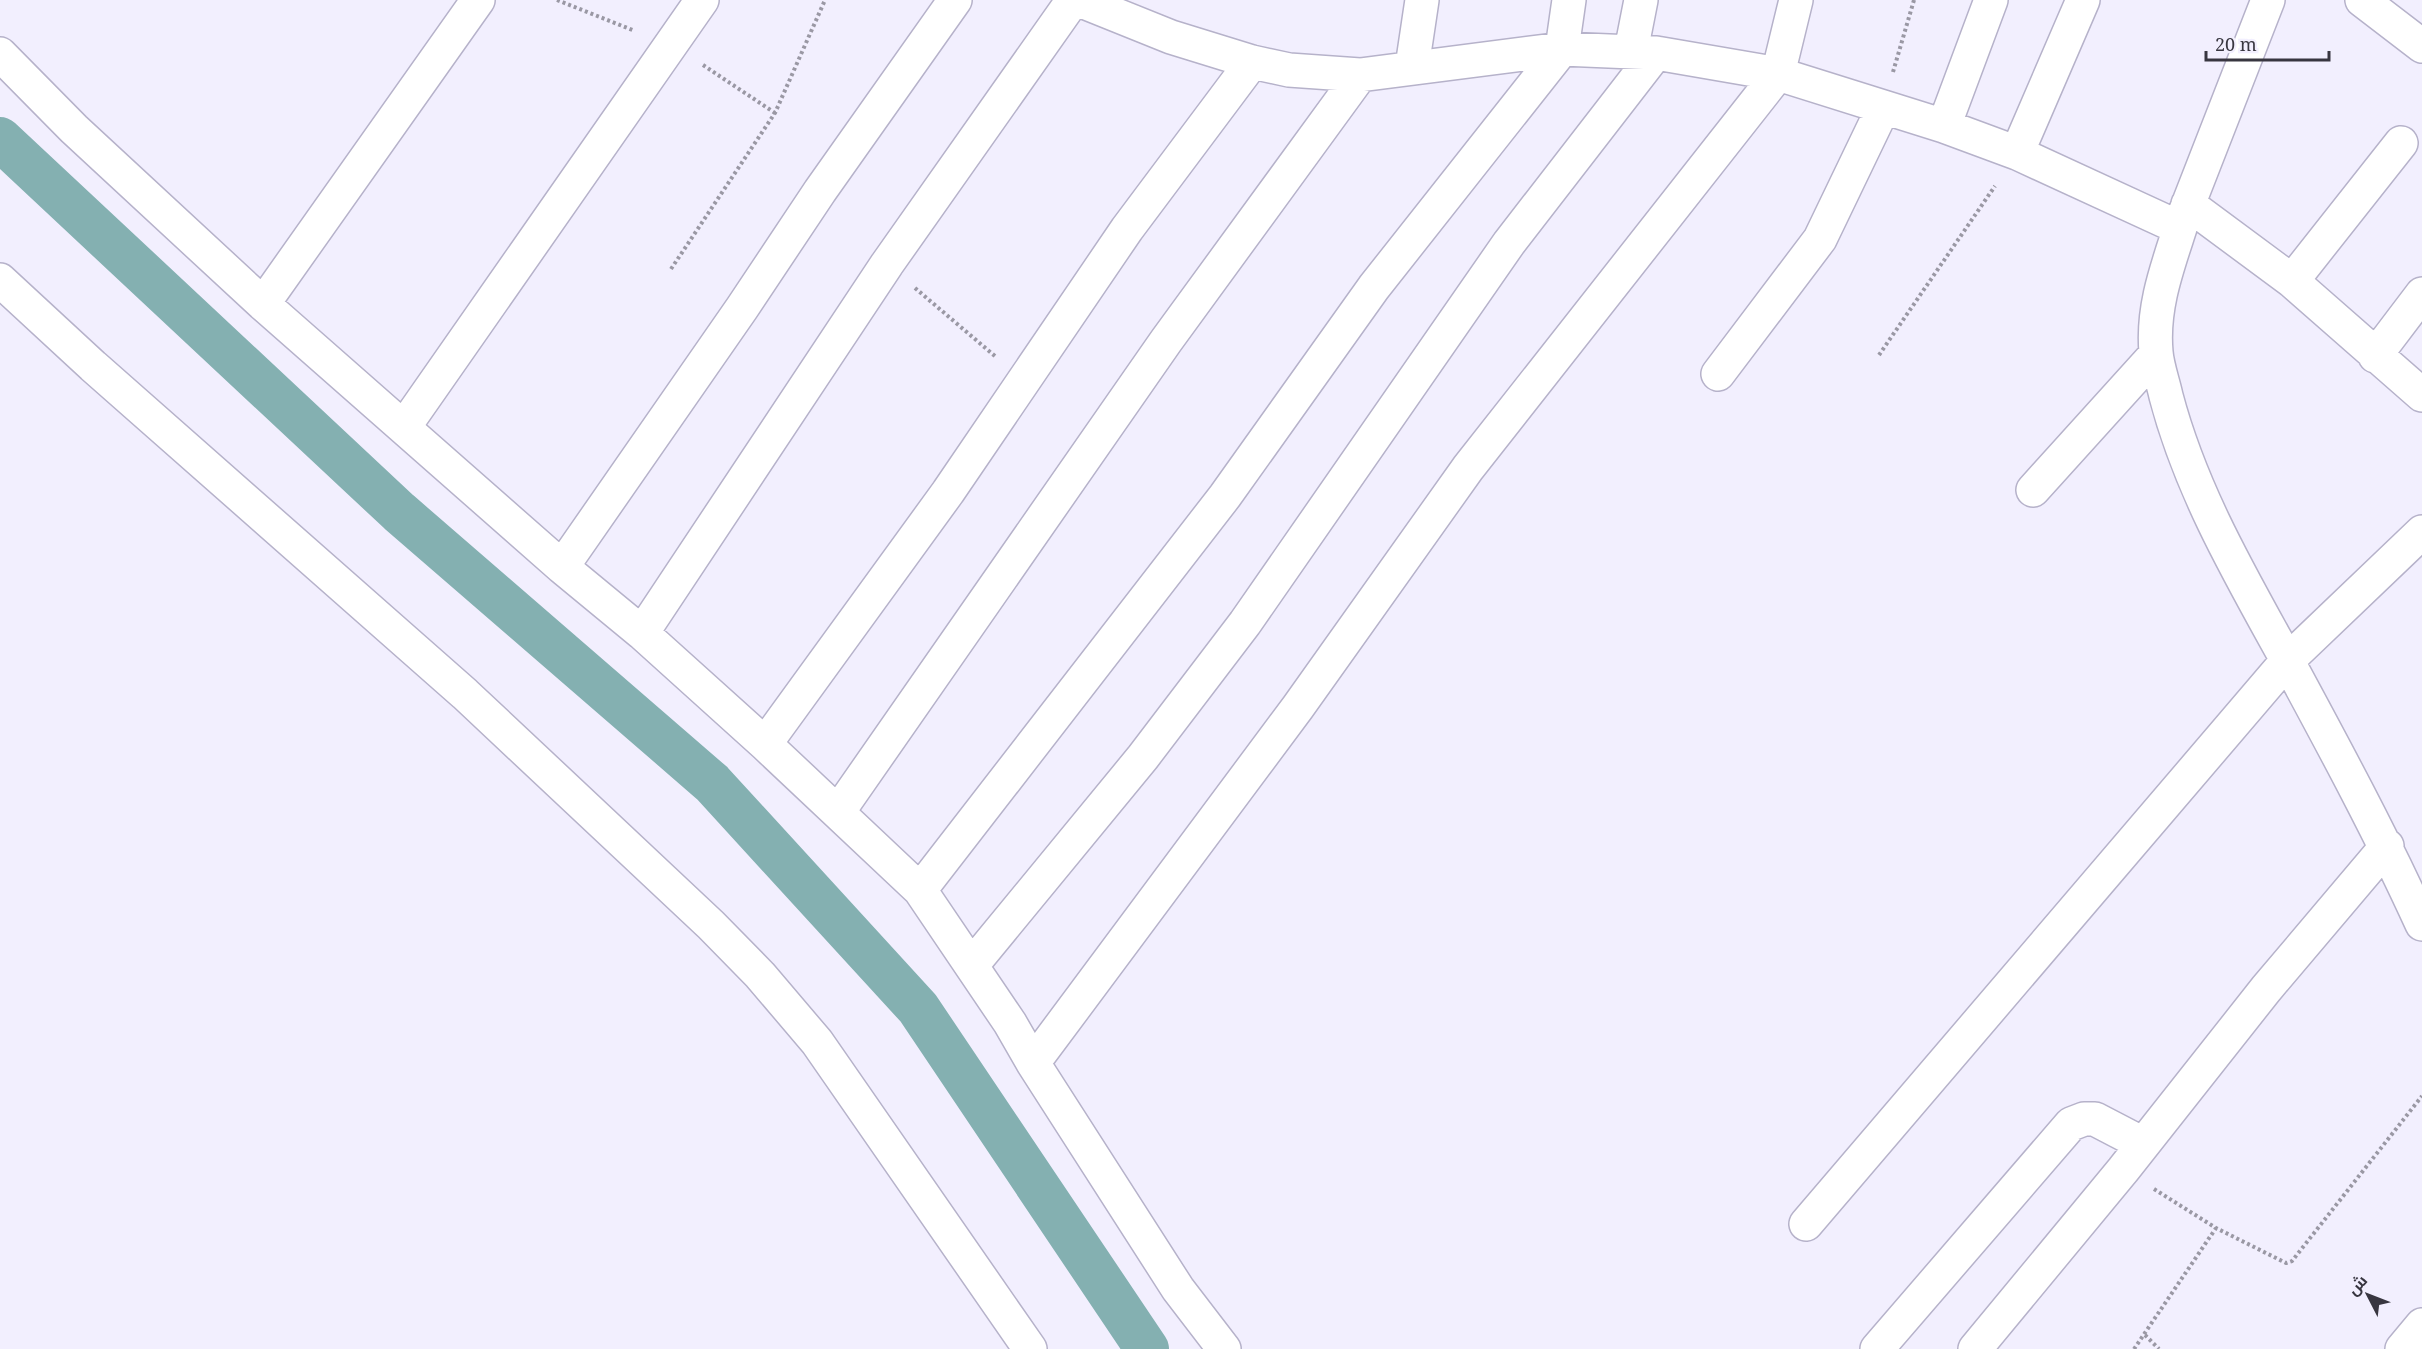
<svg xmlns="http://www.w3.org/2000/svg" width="2422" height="1349" viewBox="0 0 2422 1349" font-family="'Noto Serif',Cairo,serif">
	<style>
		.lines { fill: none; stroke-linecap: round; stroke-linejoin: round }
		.canal { stroke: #84b0b1; stroke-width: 44 }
		.minor-casing { stroke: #b6b2ca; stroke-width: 36 }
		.path { stroke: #9a98a4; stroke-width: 4; stroke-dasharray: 3 3; stroke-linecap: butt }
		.minor { stroke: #fff; stroke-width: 33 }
	</style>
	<rect width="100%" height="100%" fill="#f2effe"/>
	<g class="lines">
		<!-- canal -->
		<path class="canal" d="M0 139 399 512 712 783 918 1008 1147 1349"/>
		<defs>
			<path id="minor" d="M1079 0 1171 37 1252 62 1289 70 1360 75 1562 49 1656 53 1778 74 1944 126 2017 153 2180 228C2167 268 2152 308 2156 352 2157 366 2163 382 2166 396 2191 491 2240 575 2287 660 2334 747 2381 834 2422 924
				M2362 0 2422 46
				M1631 51 1641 0
				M0 54 74 129 263 304 562 567 642 633 765 744 920 890 1010 1023 1033 1063 1178 1289 1224 1349
				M1412 67 1422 0
				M1944 126 1991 0
				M2017 153 2083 0
				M2188 204 2292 281 2422 395
				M2181 223 2268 0
				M0 280 93 366 465 694 711 925 760 975 817 1042 1030 1349
				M2292 281 2401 143
				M263 304 478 0
				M2375 356 2422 294
				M1718 374 1820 239 1883 108
				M404 427 702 0
				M2033 490 2156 354
				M562 567 742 308 820 191 955 0
				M642 633 887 264 1073 0
				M765 744 948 492 1127 229 1252 62
				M838 812 1166 341 1360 75
				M920 890 1225 496 1374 287 1562 49 1569 0
				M972 965 1143 757 1245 623 1509 243 1656 53
				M1033 1063 1298 707 1468 468 1778 74 1796 0
				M1806 1224 2287 661 2422 532
				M1877 1349 2071 1124 2084 1119H2095L2143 1144
				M1975 1349 2123 1170 2266 989 2387 846
				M2402 1349 2422 1325"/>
		</defs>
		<!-- minor casing -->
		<use href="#minor" class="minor-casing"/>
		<!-- path -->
		<path class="path" d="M557 0 635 31
			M703 65 775 113
			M1893 72 1914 0
			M671 269 775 113 825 0
			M915 288 996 357
			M1879 355 1995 186
			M2154 1189 2216 1228 2286 1263 2292 1261 2422 1096
			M2145 1335 2159 1349
			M2134 1349 2216 1228"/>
		<!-- minor -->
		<use href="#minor" class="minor"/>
	</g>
	<!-- north arrow -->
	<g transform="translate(2368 1295) rotate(312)" stroke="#f2effe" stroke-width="4.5" paint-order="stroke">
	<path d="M0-4.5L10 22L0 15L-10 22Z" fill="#383640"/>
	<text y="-9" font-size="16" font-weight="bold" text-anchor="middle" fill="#383640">ش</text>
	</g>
	<!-- scale -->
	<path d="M2206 51v9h123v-9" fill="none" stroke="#383640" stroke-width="3"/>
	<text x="2215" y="51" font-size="18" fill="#383640" stroke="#f2effe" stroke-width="4.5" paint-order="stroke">20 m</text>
</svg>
